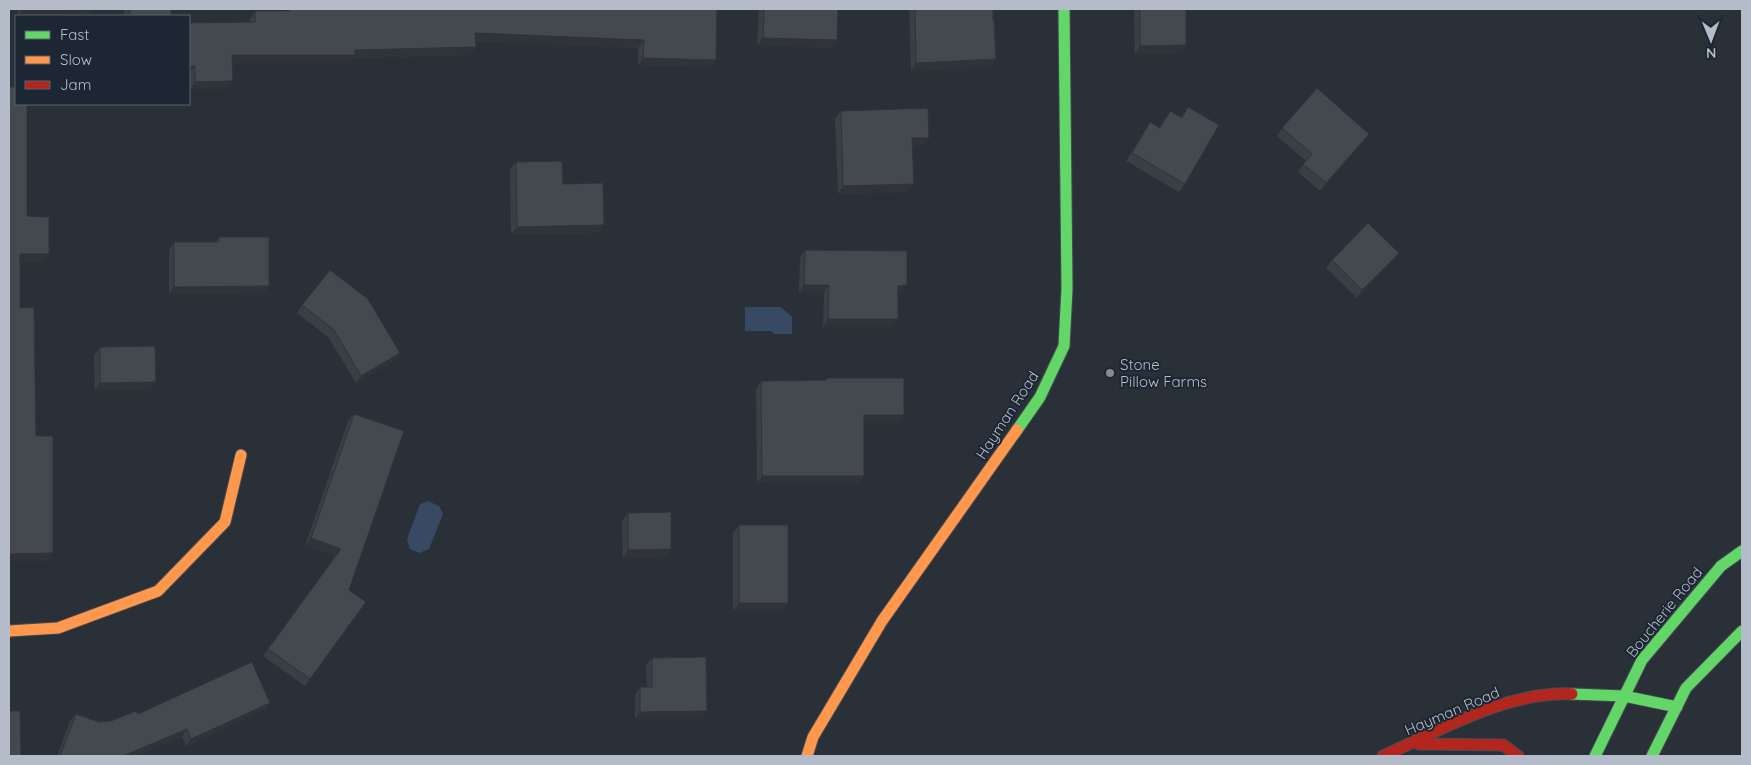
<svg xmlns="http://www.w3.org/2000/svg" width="1751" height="765" viewBox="0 0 1751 765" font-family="Quicksand,sans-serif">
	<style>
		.water { fill: #384963 }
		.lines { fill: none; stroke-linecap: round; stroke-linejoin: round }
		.fast-casing { stroke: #484c53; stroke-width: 13 }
		.slow-casing { stroke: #484c53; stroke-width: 13 }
		.jam-casing { stroke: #484c53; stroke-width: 13 }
		.fast { stroke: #63d668; stroke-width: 11 }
		.slow { stroke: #ff974d; stroke-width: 11 }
		.jam { stroke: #b3261e; stroke-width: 11 }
		.wall { fill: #3a3f45 }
		.shaded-wall { fill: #303338 }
		.building { fill: #444950; stroke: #303338 }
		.poi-dot { fill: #848b96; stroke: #1d2633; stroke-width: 2 }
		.labels { text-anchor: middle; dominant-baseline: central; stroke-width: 4; stroke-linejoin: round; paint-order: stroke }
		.poi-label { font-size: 15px; fill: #b4bcc9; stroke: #1d2633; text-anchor: start }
		.street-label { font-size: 15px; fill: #b4bcc9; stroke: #1d2633 }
	</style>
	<rect width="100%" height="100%" fill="#2a3038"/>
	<!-- water -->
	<path class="water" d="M745 307H781L792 317V334H774L771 331H745Z
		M428 501 439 506 443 514 429 549 419 553 410 549 407 539 420 504Z"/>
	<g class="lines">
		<defs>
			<path id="fast" d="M1017 430 1040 397 1064 346 1067 289 1064 9
				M1572 694 1624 696 1677 707
				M1595 756 1642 660 1721 566 1742 551
				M1652 756 1686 688 1742 631"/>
			<path id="slow" d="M9 631 58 628 158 591 225 522 241 455
				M807 756 813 737 882 621 1017 430"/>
			<path id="jam" d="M1419 744 1503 745 1518 756
				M1383 756C1441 730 1507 691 1572 694"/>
		</defs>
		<!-- fast casing -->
		<use href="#fast" class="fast-casing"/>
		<!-- slow casing -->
		<use href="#slow" class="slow-casing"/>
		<!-- jam casing -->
		<use href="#jam" class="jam-casing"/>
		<!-- fast -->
		<use href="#fast" class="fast"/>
		<!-- slow -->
		<use href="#slow" class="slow"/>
		<!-- jam -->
		<use href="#jam" class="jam"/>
	</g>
	<!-- wall -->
	<path class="wall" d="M9 9H92L88 14 18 15V11H9Z
		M124 9H171V16H124Z
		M284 9H717L711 67 638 65V48L476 41V47L470 55 353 58 350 63H232L227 89H190L189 23 250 22V19L255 11H284Z
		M759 9H838L837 40 832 48 757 45Z
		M909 9H993V20L996 59 991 67 911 71Z
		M1134 9H1186V45L1181 53 1135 54Z
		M1188 107 1185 184 1179 192 1126 161 1145 130 1150 122 1159 128 1170 111 1181 118Z
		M841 111 924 145H912L908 192 838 194 835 118Z
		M1282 128 1364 141 1320 191 1298 172 1306 161 1277 136Z
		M516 162 599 233 511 234 510 170Z
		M219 237 269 286 264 293 169 294V250L174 242H216Z
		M805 250 901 293H898V319L892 327H823L824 293H799L800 258Z
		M1399 253 1394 260 1357 298 1326 268 1332 260Z
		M302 305 400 353 394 360 356 383 328 337 297 313Z
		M100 347 156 382 151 389 95 390 94 355Z
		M827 378 904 415 899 423H864V476L859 484 757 483 756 389 761 381 825 380Z
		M354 414 349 590 366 602 305 686 263 656 335 556 305 546 348 421Z
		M628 513 671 549 666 557 623 558 622 521Z
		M739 525 788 603 783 611H733V533Z
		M652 658 702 719H635V695L640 687H647L646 666Z
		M270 703 265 710 186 746 182 737 136 756H57L70 721 76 714 99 722 111 721 138 714Z"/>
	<!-- shaded-wall -->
	<path class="shaded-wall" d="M9 9H20L18 11H9Z
		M23 9H92L88 14 18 15Z
		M475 33 644 40 638 48 470 41Z
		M763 38 837 40 832 48 757 45Z
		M1186 45 1181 53 1135 54 1140 46Z
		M476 47 470 55 353 58 350 63H227L232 55 355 50Z
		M643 58 716 60 711 67 638 65Z
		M996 59 991 67 911 71 916 63Z
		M189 66H195L189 74Z
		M233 81 227 89H190L195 82Z
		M1369 134 1364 141 1320 191 1326 183Z
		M912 138H929L924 145 907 146Z
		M914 184 908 192 838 194 843 186Z
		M604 225 599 233 511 234 517 227Z
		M1399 253 1394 260 1357 298 1362 290Z
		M20 254H49L44 262H14Z
		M804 285H829L824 293H799Z
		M907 285 901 293H892L898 286Z
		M269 286 264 293 169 294 174 287Z
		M828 319H898L892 327H823Z
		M400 353 394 360 356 383 361 376Z
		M156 382 151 389 95 390 100 383Z
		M864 415H904L899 423H859Z
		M762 476H864L859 484 757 483Z
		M311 538 341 549 335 556 305 546Z
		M671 549 666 557 623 558 628 550Z
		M53 553 48 561H9V554Z
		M739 603H788L783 611H733Z
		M270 703 265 710 186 746 191 739Z
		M707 711 702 719H635L640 712Z
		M187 729 182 737 136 756H123Z"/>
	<!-- building -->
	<path class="building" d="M130 9H171V16H130Z
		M290 9H717L716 60 643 58 644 40 475 33 476 47 355 50V55H232L233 81 195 82V66H189V23L255 22V11H290Z
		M764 9H838L837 40 763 38Z
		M915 9H993V20H994L996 59 916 63Z
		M1140 9H1186V45L1140 46Z
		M9 87H16V104H27V216L49 217V254H20V308L34 307 36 436H53V553L9 554Z
		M1317 88 1369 134 1326 183 1303 164 1312 154 1282 128Z
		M1188 107 1219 125 1185 184 1132 153 1150 122 1160 128 1170 111 1182 118Z
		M928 108 929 138H912L914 184 843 186 841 111Z
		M562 161 563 184 603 183 604 225 517 227 516 162Z
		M1368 223 1399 253 1362 290 1332 260Z
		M219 237H269V286L174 287V242H219Z
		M805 250 907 251V285L898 286V319H828L829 285H804Z
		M330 270 368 299 400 353 361 376 334 330 302 305Z
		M155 346 156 382 100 383V347Z
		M827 378H904V415H864V476H762L761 381 827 380Z
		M354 414 404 431 349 590 366 602 310 679 268 649 341 549 311 538Z
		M671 512V549L628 550V513Z
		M739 525H788V603H739Z
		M706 657 707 711 640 712V687H652V658Z
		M252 662 270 703 191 739 187 729 123 756H60L76 714 99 722 111 721 136 711 138 714Z
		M9 711H20L21 756H9Z"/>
	<!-- markers -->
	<circle class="poi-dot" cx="1110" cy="373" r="5"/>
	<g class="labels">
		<!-- poi labels -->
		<g class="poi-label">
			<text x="1120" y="364">Stone<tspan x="1120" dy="17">Pillow Farms</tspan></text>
		</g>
		<!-- street labels -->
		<g class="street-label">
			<text transform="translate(1007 415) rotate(-57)">Hayman Road</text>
			<text transform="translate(1664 612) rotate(-51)">Boucherie Road</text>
			<text transform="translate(1452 711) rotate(-23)">Hayman Road</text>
		</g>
	</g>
	<!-- border -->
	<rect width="1751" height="765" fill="none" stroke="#b4bcc9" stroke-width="20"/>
	<!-- legend -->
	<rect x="15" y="15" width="175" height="90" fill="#1d2633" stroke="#59626f"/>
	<rect x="25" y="31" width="25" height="8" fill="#63d668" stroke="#59626f"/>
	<text x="60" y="40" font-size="15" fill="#b4bcc9">Fast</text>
	<rect x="25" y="56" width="25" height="8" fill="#ff974d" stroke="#59626f"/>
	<text x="60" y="65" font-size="15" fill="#b4bcc9">Slow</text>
	<rect x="25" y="81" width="25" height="8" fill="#b3261e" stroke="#59626f"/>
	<text x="60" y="90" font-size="15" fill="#b4bcc9">Jam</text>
	<!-- north arrow -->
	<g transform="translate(1711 40) rotate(179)" stroke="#1d2633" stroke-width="4" paint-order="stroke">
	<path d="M0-4L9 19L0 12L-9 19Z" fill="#b4bcc9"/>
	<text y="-8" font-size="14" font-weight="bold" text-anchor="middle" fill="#b4bcc9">N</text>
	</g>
</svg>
